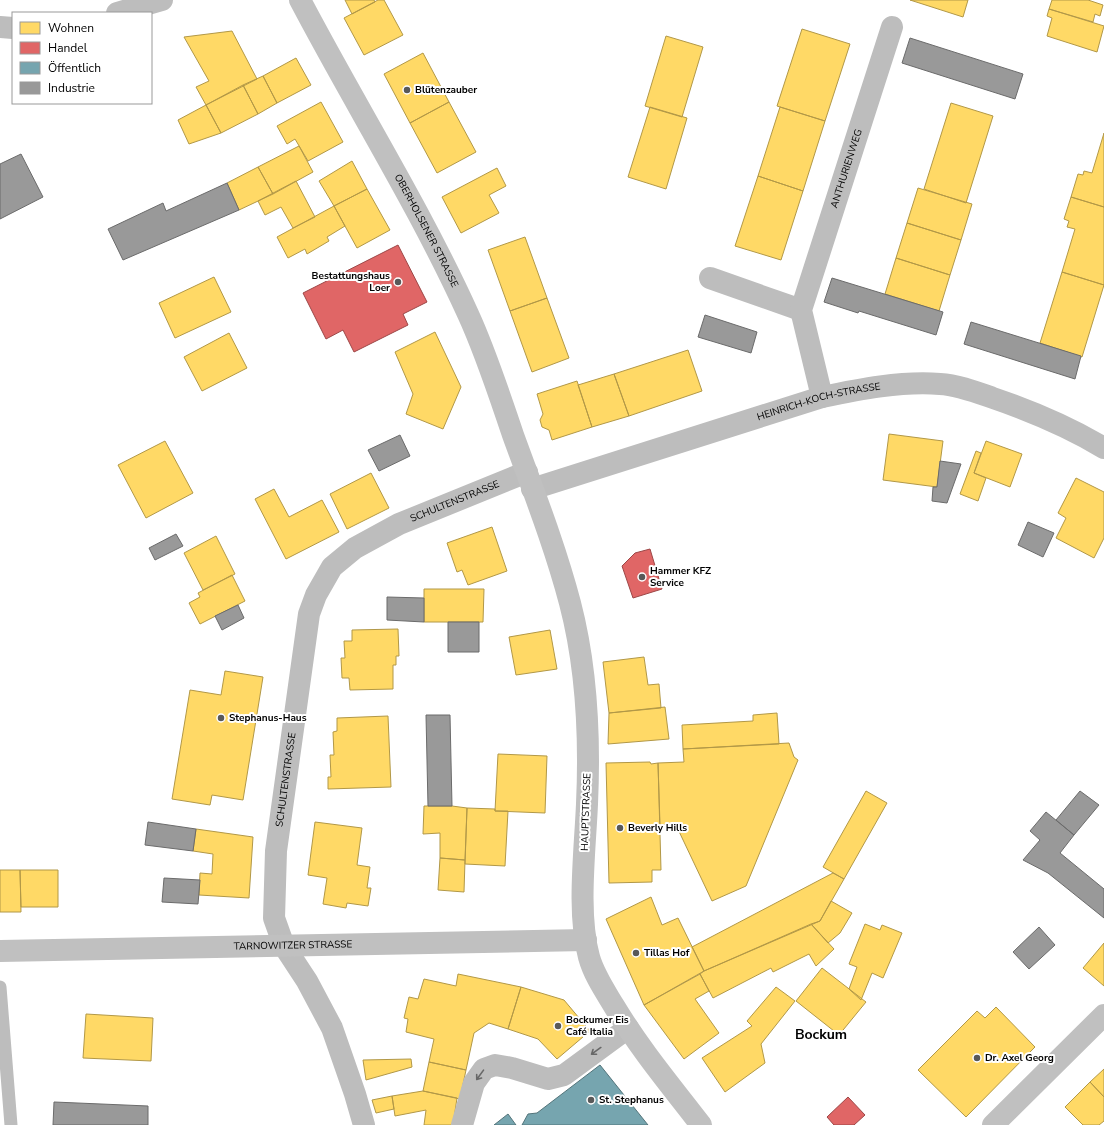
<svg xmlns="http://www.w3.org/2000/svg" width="1104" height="1125" viewBox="0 0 1104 1125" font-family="'Nunito Sans',sans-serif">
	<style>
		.homes { fill: #ffd966; stroke: #b29847 }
		.shops { fill: #e06666; stroke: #9d4747 }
		.public { fill: #76a5af; stroke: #53747a }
		.industry { fill: #999; stroke: #6b6b6b }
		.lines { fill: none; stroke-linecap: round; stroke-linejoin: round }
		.lane { stroke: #bdbdbd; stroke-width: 13 }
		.street { stroke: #bdbdbd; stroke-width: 22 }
		.secondary { stroke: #c0c0c0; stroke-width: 22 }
		.oneway { stroke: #686868 }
		.poi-dot { fill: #595959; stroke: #fff; stroke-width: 1.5 }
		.labels { text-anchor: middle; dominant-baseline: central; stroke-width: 4; stroke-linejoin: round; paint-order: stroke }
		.poi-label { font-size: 10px; font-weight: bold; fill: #000; stroke: #fff; text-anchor: start }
		.street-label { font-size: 10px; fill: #000; stroke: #fff }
		.district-label { font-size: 14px; font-weight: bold; fill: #000; stroke: #fff }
	</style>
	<rect width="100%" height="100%" fill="#fff"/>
	<!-- homes -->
	<path class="homes" d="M345 0H374L375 2 352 14Z
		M378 0H384L403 35 364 55 344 18Z
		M910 0H968L963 17Z
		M1052 0H1088L1103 5 1100 16 1095 14 1093 22 1049 9Z
		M1049 9 1104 26 1097 52 1047 36 1052 18 1047 16Z
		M802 29 850 44 825 121 777 106Z
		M232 31 257 79 206 105 196 87 209 81 184 37Z
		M666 36 703 47 682 117 645 106Z
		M423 53 449 102 410 123 384 74Z
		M296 58 311 85 277 103 263 76Z
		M263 76 277 103 258 114 243 85Z
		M243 85 258 114 221 133 206 105Z
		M321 102 343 142 308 161 295 139 287 144 277 126Z
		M449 102 476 152 437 173 410 123Z
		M951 103 993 116 966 203 924 189Z
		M206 105 221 133 189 144 178 120Z
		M650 107 687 118 666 189 628 177Z
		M780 107 825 121 803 191 758 176Z
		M1104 133V207L1071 197 1078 174 1083 175 1084 171 1092 173Z
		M299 146 313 172 273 194 258 167Z
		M352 161 367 189 334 206 319 181Z
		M258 167 273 194 239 210 227 183Z
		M497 168 506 186 489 195 499 213 461 233 442 197Z
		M758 176 803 191 781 260 735 246Z
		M296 181 315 217 293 228 281 207 265 215 258 201Z
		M918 188 972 204 961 240 907 223Z
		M367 189 390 230 357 248 334 206Z
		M1071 197 1104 207V285L1062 272 1075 229 1067 227 1069 221 1064 219Z
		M334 206 345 226 327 237 329 241 307 254 305 249 288 258 277 237Z
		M907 223 961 240 950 275 896 258Z
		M525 237 547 298 510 311 488 250Z
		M896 258 950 275 939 311 885 294Z
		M1062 272 1104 285 1082 357 1040 343Z
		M214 277 231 312 175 338 159 303Z
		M547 298 569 358 532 372 510 311Z
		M435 332 461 387 443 429 406 414 413 394 395 352Z
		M229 333 247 368 202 391 184 357Z
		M688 350 702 391 629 416 614 374Z
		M614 374 629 416 592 427 578 385Z
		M577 381 592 427 552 440 549 430 542 427 540 420 543 414 537 394Z
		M889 434 943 441 937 487 883 480Z
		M165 441 193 493 146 518 118 465Z
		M986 441 1022 454 1010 487 974 473Z
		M976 451 981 453 974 473 986 478 978 501 960 494Z
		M371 473 389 508 347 529 330 494Z
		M1076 478 1104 492V538L1094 558 1056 538 1066 518 1058 513Z
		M274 489 289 517 322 500 339 532 286 559 255 499Z
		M492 527 507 571 468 585 462 570 457 572 447 543Z
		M216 536 235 574 203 590 184 553Z
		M232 575 245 601 200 624 189 603 200 597 198 593Z
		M424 589H484L483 622H424Z
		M398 629 399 656H396V665H393V689L350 690 349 678H342L341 658H345L344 641H352V630Z
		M550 630 557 669 516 675 509 637Z
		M644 657 648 685 659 684 661 708 609 713 603 662Z
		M225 671 263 677 243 800 212 795 210 805 172 799 190 690 221 695Z
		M665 707 669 739 608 744 609 713Z
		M777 713 779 744 683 749 682 725 753 721V715Z
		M388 716 391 787 328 789V777H331L330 755H334L333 732 337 731V718Z
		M789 743 794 757 798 760 746 886 712 901 675 823 660 825 658 763 684 762 683 749Z
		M498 754 547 756 545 813 495 811Z
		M650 762 651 764 658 763 661 870H652V882L609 883 606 763Z
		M866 791 887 803 844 879 823 867Z
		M424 806H452L467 808 465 860 440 858V833L423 834Z
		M467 808 495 809V811H508L505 866 465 864Z
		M315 822 362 828 357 865 370 867 367 888H371L368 906 347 903 346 908 323 904 327 878 308 875Z
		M196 829 253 837 249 898 199 895 200 873 212 874 213 854 193 851Z
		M440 858 465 860 464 892 438 890Z
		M0 870H20L21 912H0Z
		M20 870H58V907H21Z
		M833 873 844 879 820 921 704 971 692 947Z
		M651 897 662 925 678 918 704 971 644 1005 606 919Z
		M831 901 852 913 840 933 828 943 811 924 820 921Z
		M811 924 834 949 816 966 809 954 773 972 771 968 713 998 700 974 704 971Z
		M865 924 880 930 882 925 902 933 883 978 872 973 861 1000 849 989 857 967 849 964Z
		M1104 943V986L1083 968Z
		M822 968 866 1002 839 1035 796 1001Z
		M458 974 521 987 508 1029 489 1023 474 1033 466 1070 429 1062 434 1039 406 1032 408 1019 404 1018 409 997 418 999 424 979 456 986Z
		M700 974 709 991 695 999 719 1033 684 1059 644 1005Z
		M521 987 564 1000 590 1031 557 1059 538 1039 508 1029Z
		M776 987 795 1001 761 1044 765 1063 725 1092 702 1058 752 1026 747 1021Z
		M996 1007 1035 1047 966 1117 918 1070 977 1011 985 1018Z
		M86 1014 153 1018 151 1061 83 1058Z
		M411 1059 412 1067 366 1080 363 1060Z
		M429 1062 466 1070 460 1099 423 1091Z
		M1104 1069V1097L1090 1082Z
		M1090 1082 1104 1097V1121L1099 1125H1083L1065 1107Z
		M423 1091 457 1098 453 1125H424L426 1110 395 1116 392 1096Z
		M392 1096 394 1109 376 1113 372 1100Z"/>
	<!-- shops -->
	<path class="shops" d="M398 245 427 302 403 314 408 325 354 352 343 330 326 339 303 293Z
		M650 549 662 589 633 598 622 566 635 553Z
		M848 1097 865 1115 854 1125H834L827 1117Z"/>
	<!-- public -->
	<path class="public" d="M600 1065 648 1125H522L528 1114 537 1113Z
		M508 1114 516 1125H494Z"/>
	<!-- industry -->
	<path class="industry" d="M910 38 1023 74 1015 99 902 63Z
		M21 154 43 197 0 219V164Z
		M227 183 239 210 123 260 108 229 163 203 166 211Z
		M832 278 943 312 936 335 859 311 858 313 824 302Z
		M705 315 757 332 751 353 698 337Z
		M971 322 1081 356 1075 379 964 344Z
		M400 435 410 456 379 471 368 450Z
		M940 461 961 464 947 503 932 501 933 487H937Z
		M1028 522 1054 533 1043 557 1018 545Z
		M176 534 183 546 155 560 149 548Z
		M387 597 424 598V622L387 620Z
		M238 605 244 618 222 630 215 616Z
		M448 622H479V652H448Z
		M426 715H450L452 806H428Z
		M1080 791 1099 805 1074 835 1056 820Z
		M1046 812 1074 835 1060 853 1104 889V918L1048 873 1023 860 1040 840 1030 831Z
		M148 822 196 829 193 851 145 845Z
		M164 878 200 880 198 904 162 902Z
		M1039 927 1055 945 1029 969 1013 952Z
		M54 1102 148 1106V1125H53Z"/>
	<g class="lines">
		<!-- lane -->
		<path class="lane" d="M0 987 11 1125"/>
		<!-- street -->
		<g class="street">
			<path d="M117 13 162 0"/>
			<path d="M0 27 13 28"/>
			<path d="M710 278 801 310"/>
			<path id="s1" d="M822 397 801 310 892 27"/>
			<path id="s2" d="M532 489 822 397C860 389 901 381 940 384 958 385 976 392 993 398 1031 411 1069 427 1104 448"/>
			<path id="s3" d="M364 1125 355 1094 332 1028 307 981 284 946 274 918 276 851 309 614 316 595 332 567 355 548 399 524 527 472"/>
			<path d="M462 1125 474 1083 484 1069 495 1065 512 1068 548 1079 564 1075 628 1028"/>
		</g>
		<!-- secondary -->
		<g class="secondary">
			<path id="s4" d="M300 0C355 105 419 206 468 314 486 353 499 394 513 435 533 490 555 546 570 603 587 668 590 738 587 804 585 851 577 913 589 957 594 975 605 991 614 1006 640 1049 671 1086 701 1125"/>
			<path id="s5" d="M0 951 586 940"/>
			<path d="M993 1125 1104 1015"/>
		</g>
	</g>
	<!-- one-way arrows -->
	<defs><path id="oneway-shaft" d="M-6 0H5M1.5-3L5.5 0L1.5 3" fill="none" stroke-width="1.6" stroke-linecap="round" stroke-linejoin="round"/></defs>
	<g class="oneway">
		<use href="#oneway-shaft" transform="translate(596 1051) rotate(144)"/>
		<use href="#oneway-shaft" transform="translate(480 1075) rotate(126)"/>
	</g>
	<!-- markers -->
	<g class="poi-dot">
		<circle cx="407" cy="90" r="4"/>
		<circle cx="398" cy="282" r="4"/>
		<circle cx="642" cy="577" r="4"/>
		<circle cx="221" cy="718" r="4"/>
		<circle cx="620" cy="828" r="4"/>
		<circle cx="636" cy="953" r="4"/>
		<circle cx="558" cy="1026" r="4"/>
		<circle cx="977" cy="1058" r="4"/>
		<circle cx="591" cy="1100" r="4"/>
	</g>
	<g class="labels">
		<!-- poi labels -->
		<g class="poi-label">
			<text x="415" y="90">Blütenzauber</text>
			<text x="390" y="276" text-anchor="end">Bestattungshaus<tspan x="390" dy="12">Loer</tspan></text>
			<text x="650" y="571">Hammer KFZ<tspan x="650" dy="12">Service</tspan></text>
			<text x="229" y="718">Stephanus-Haus</text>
			<text x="628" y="828">Beverly Hills</text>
			<text x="644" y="953">Tillas Hof</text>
			<text x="566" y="1020">Bockumer Eis<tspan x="566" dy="12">Café Italia</tspan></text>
			<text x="985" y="1058">Dr. Axel Georg</text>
			<text x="599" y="1100">St. Stephanus</text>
		</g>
		<!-- street labels -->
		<g class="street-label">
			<text stroke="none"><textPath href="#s1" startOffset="238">ANTHURIENWEG</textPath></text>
			<text stroke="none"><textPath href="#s4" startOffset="263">OBERHOLSENER STRASSE</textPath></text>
			<text stroke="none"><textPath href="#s2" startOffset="300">HEINRICH-KOCH-STRASSE</textPath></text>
			<text stroke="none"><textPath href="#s3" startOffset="726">SCHULTENSTRASSE</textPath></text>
			<text stroke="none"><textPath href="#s3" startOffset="366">SCHULTENSTRASSE</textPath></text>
			<text transform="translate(586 812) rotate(-88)">HAUPTSTRASSE</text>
			<text stroke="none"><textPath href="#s5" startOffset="293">TARNOWITZER STRASSE</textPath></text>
		</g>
		<!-- district labels -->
		<g class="district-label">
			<text x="821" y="1034">Bockum</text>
		</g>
	</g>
	<!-- legend -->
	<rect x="12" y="12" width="140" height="92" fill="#ffffff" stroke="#999999"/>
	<rect x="20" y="22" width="20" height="12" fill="#ffd966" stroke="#999999"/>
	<text x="48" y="32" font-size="12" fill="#000000">Wohnen</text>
	<rect x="20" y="42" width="20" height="12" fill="#e06666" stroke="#999999"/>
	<text x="48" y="52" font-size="12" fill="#000000">Handel</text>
	<rect x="20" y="62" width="20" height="12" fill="#76a5af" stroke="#999999"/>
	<text x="48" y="72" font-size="12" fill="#000000">Öffentlich</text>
	<rect x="20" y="82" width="20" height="12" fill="#999999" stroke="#999999"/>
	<text x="48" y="92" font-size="12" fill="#000000">Industrie</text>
</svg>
